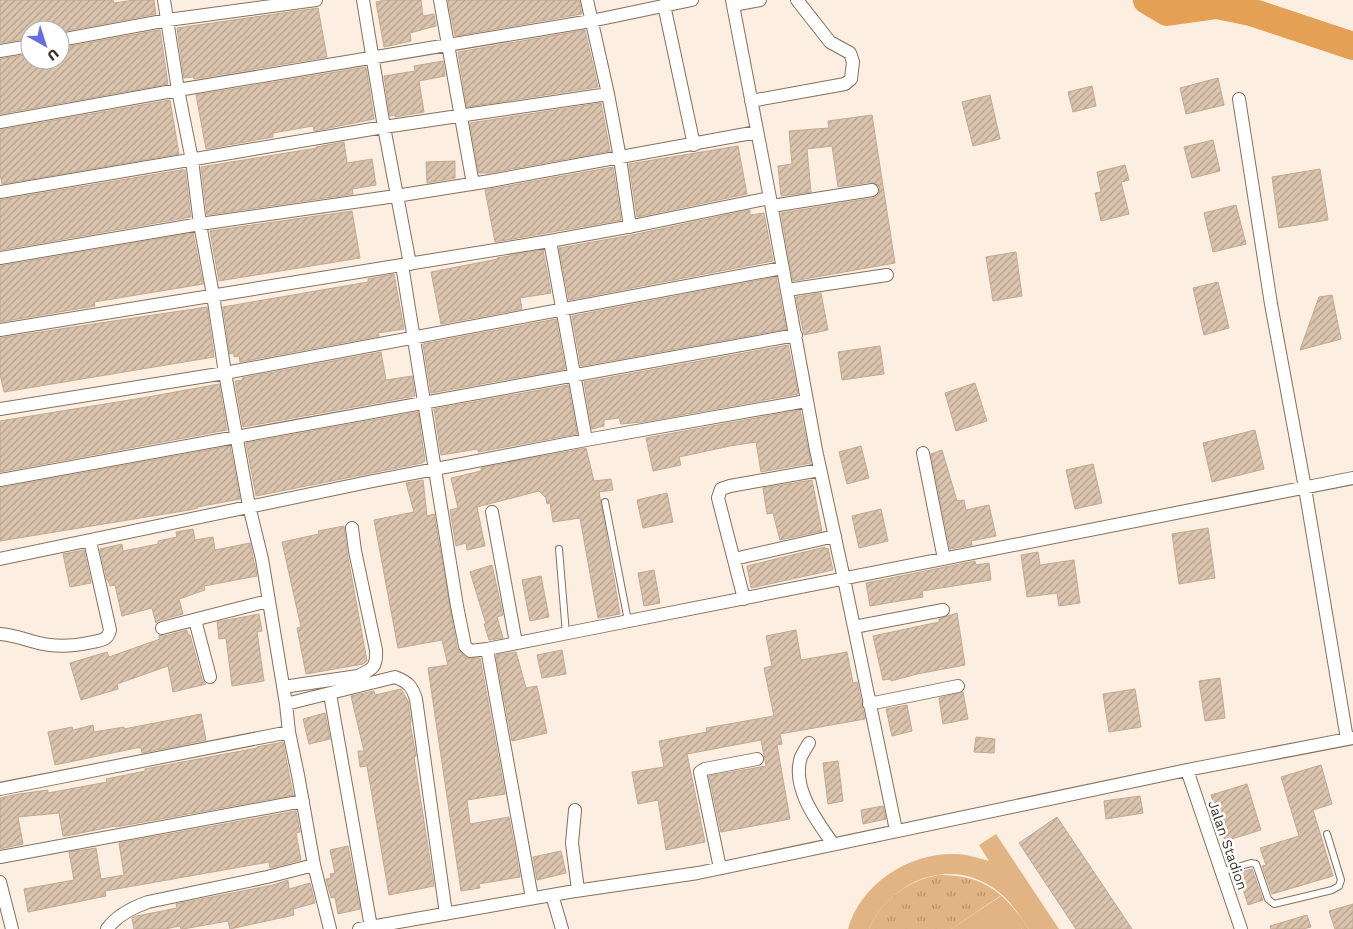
<svg xmlns="http://www.w3.org/2000/svg" width="1353" height="929" viewBox="0 0 1353 929" font-family="'Work Sans',sans-serif">
	<style>
		.grass { fill: url(#grass-tufts) }
		.garden { fill: #e2b383 }
		.lines { fill: none; stroke-linecap: round; stroke-linejoin: round }
		.river { stroke: #e4a055; stroke-width: 28 }
		.building { fill: url(#building-hatch); stroke: #c1aa94 }
		.service-casing { stroke: #85705c; stroke-width: 8 }
		.minor-casing { stroke: #85705c; stroke-width: 14 }
		.service { stroke: #fff; stroke-width: 6 }
		.minor { stroke: #fff; stroke-width: 12 }
		.labels { text-anchor: middle; dominant-baseline: central; stroke-width: 5; stroke-linejoin: round; paint-order: stroke }
		.street-label { font-size: 14px; fill: #3b3229; stroke: #fefefe }
	</style>
	<defs>
		<pattern id="grass-tufts" width="24" height="20" patternUnits="userSpaceOnUse" patternTransform="scale(1.25)"><rect width="24" height="20" fill="#e2b383"/><path d="M3 7l-1-3M5 7V3M7 7l1-3M15 17l-1-3M17 17v-4M19 17l1-3" fill="none" stroke="#b8926b"/></pattern>
		<pattern id="building-hatch" width="6" height="6" patternUnits="userSpaceOnUse" patternTransform="scale(1.25)"><rect width="6" height="6" fill="#dbc4ad"/><path d="M-1 1l2-2M0 6l6-6M5 7l2-2" fill="none" stroke="#b3a08d"/></pattern>
	</defs>
	<rect width="100%" height="100%" fill="#fceee0"/>
	<!-- grass -->
	<path class="grass" d="M938 875C983 874 1005 893 1029 929H1022L1000 896 951 929H869C883 899 905 882 938 875Z"/>
	<!-- garden -->
	<path class="garden" d="M996 834 1059 929H1029C1020 916 1012 903 1000 893 954 855 892 878 869 929H848C861 883 909 853 955 854 967 854 978 858 989 861L979 845Z
		M1001 896 1022 929H951Z"/>
	<g class="lines">
		<!-- river -->
		<path class="river" d="M1147 0 1167 12 1217 5 1251 12 1353 46"/>
	</g>
	<!-- building -->
	<path class="building" d="M0 0H113L114 3 134 0H154L156 14 60 32V30H30V38L0 43Z
		M385 0H421L423 16 434 14 436 26 410 33 411 41 384 47 376 2Z
		M448 0H579L582 14 455 36Z
		M318 8 327 57 194 79 193 77 184 78 177 28Z
		M159 30H160L168 84 0 114V59L30 54V60H60V48Z
		M585 30 598 87 467 107 458 52Z
		M443 61 445 76 419 81 424 112 395 117V115L390 116 384 76 415 71 414 66Z
		M366 67 374 119 314 131 313 126 273 133V137L206 149 196 95Z
		M1218 78 1224 105 1186 114 1180 88Z
		M1092 86 1096 106 1073 112 1068 92Z
		M990 95 1000 139 973 146 962 102Z
		M170 100 179 154 2 184 0 174V130Z
		M601 103 610 151 489 173H479L470 123Z
		M872 115 895 263 793 281 781 213 873 198 877 196 880 189 878 185 871 182 838 187 832 146 807 149 811 192 781 196 778 166 792 164 789 131 829 128 828 121Z
		M1213 140 1220 171 1192 178 1184 147Z
		M344 142 347 163 372 159 376 185 352 189 353 194 207 215 201 167 317 148 316 147Z
		M738 146 747 194 637 217 629 164Z
		M455 161V178L427 183 426 162Z
		M1125 165 1129 180 1121 182 1129 214 1101 221 1095 193 1101 192 1097 172Z
		M613 167 621 220 495 242 485 190Z
		M1320 169 1328 220 1279 228 1272 177Z
		M181 170H185L191 217 0 250V200Z
		M1236 205 1246 244 1213 252 1204 213Z
		M750 210V215L764 213 773 261 569 300 559 248 632 235Z
		M352 211 360 258 219 281 210 231Z
		M193 233 203 284 94 302 95 306 0 322V266Z
		M543 250 551 293 520 298 522 309 441 324 431 272 498 259 497 258Z
		M1016 252 1022 296 993 301 986 257Z
		M394 274 404 329 378 333 379 336 240 362 239 356 234 357V353L230 354 223 307 368 282V279Z
		M776 277 786 329 581 366 572 316Z
		M1218 282 1229 328 1204 335 1193 288Z
		M821 293 828 330 804 335 796 297Z
		M1332 295 1341 339 1300 350 1319 297Z
		M207 307 214 357 4 392 0 374V338Z
		M556 319 565 369 431 393 423 344Z
		M788 345 798 394 642 422 621 424 619 418 604 420V426L592 429 584 382Z
		M880 346 884 374 842 380 838 352Z
		M381 352 386 380 412 376 415 396 243 427 235 381 243 380 242 378Z
		M975 383 987 421 956 431 945 393Z
		M219 384 227 430 0 472V421L148 397Z
		M568 385 577 434 478 452V449L441 455 434 409Z
		M800 410 811 463 761 472 756 442 730 446 679 457 681 465 653 471 646 438Z
		M418 412 425 461 422 463 256 496 246 443Z
		M1255 430 1264 469 1212 482 1203 443Z
		M230 446 240 499 197 507 198 508 189 510 0 541V488Z
		M861 446 869 478 847 484 839 452Z
		M586 448 594 481 611 479 613 490 599 492 620 614 598 618 580 518 553 522 550 503 547 504 546 498 539 491 477 507 485 546 467 550 466 543 456 546 450 510 458 508 451 478 481 471V468Z
		M942 450 957 501 964 500 966 510 989 505 996 536 971 541 972 545 950 549 931 454Z
		M1093 464 1102 503 1075 509 1066 470Z
		M423 480 427 516 434 514 457 648 466 658H480L505 794 467 800 470 824 509 817 520 877 479 884 480 888 461 891 428 668 448 665 442 640 398 648 374 520 414 512 406 483Z
		M812 480 822 531 780 540 773 513 767 514 763 488Z
		M667 493 673 522 643 528 637 500Z
		M881 509 888 541 859 548 852 516Z
		M344 526 347 552 367 661 363 664 306 674 297 628 301 627 282 542 319 534 318 531Z
		M1208 528 1215 578 1179 584 1172 534Z
		M193 529 195 540 213 537 215 550 250 543 257 576 204 586 205 590 179 599 183 614 160 620 156 623 152 608 122 616 115 585 110 586 108 580H107L100 549 122 544 123 551 158 544V541L177 537 176 532Z
		M825 547V549L828 548 833 570 751 588 747 566Z
		M84 550 91 583 70 587 63 554Z
		M1038 552 1040 565 1074 560 1080 603 1059 606 1057 593 1027 597 1021 555Z
		M975 561 976 565 989 563 991 580 922 591 923 597 870 606 866 583Z
		M492 565 503 615 497 617 503 638 489 640 484 624H486L470 572Z
		M654 570 660 603 644 606 638 573Z
		M541 576 549 617 530 621 522 580Z
		M957 613 965 665 917 674 891 681V679L883 680 873 636 939 622V619Z
		M259 614 262 631 257 632 264 681 232 686 226 638 219 639 217 622Z
		M187 630 188 635H190L202 679 206 684 173 692 168 666 117 684 118 689 81 700 70 663 107 652 109 657 160 639 159 635 164 636Z
		M796 630 801 660 847 652 853 683 857 682 865 719 780 734 782 744 777 745 790 819 721 832 709 776 766 766 761 740 687 754 705 842 666 850 658 800 638 804 632 772 664 767 659 741 707 732 706 728 774 716 764 668 772 666 766 636Z
		M562 650 566 674 542 678 537 655Z
		M516 652 526 688 537 686 547 733 512 741 496 655Z
		M1220 678 1225 718 1205 721 1199 681Z
		M401 689 408 701 411 722 410 723 416 756 414 757 434 886 389 895 367 766 360 767 358 751H364L351 696 374 691 375 695Z
		M1135 689 1141 727 1109 732 1103 694Z
		M963 692 968 719 943 724 939 698Z
		M907 705 912 731 892 736 886 709Z
		M325 713 330 739 309 744 303 719Z
		M201 714 206 740 142 753 141 748H136L55 765 48 732 72 727 73 730 93 725 94 732 124 727V729Z
		M976 737 995 739 994 753 974 752Z
		M283 742 293 795 116 827 115 826 66 836H63L59 813 18 817 23 844 0 849V798L19 794 48 790V793L107 782 106 779 145 771V769L257 748V747Z
		M838 761 843 801 828 804 823 763Z
		M1321 765 1332 804 1313 810 1333 876 1272 894 1262 866 1266 865 1260 848 1299 836 1281 777Z
		M1247 784 1261 830 1225 841 1211 795Z
		M1140 796 1143 813 1106 819 1104 801Z
		M883 806 886 819 863 824 861 810Z
		M296 811 300 832 296 833 301 860 270 868 269 862 105 891 106 896 28 912 24 889 74 880 69 852 96 848 101 879 124 875 119 843Z
		M1057 817 1132 929H1076L1019 843Z
		M348 846 360 909 338 914 335 897 331 898 326 879 331 878 330 874 335 873 330 850Z
		M561 851 566 873 537 880 533 857Z
		M1252 869 1263 900 1248 905 1238 873Z
		M288 880 289 889 310 883 315 903 293 909 294 915 230 929 228 921 183 929H181L180 926 165 929H134L132 918 137 916 177 908 176 904 273 885Z
		M1353 904V929H1335L1329 911Z
		M1307 915 1311 927 1303 929H1271L1270 926Z"/>
	<g class="lines">
		<defs>
			<path id="service" d="M605 502 628 621
				M559 549 566 634
				M1221 872 1251 863 1256 864 1268 899 1274 904 1332 890 1339 886 1341 880 1327 834"/>
			<path id="minor" d="M164 0 178 90 192 160 200 224 213 295 225 373 249 506 262 559 286 704 289 732 298 775 314 865 330 929
				M363 0 384 127 410 264
				M440 0 473 184
				M587 0 608 94 620 158 630 227
				M732 0 770 198 816 450 844 579 896 830
				M664 5 694 145
				M733 5 760 0
				M60 40 168 20 316 0
				M0 51 30 46
				M1239 99 1271 304 1305 488 1347 739
				M751 101 845 84 851 79 853 62 850 53 830 42 797 0
				M0 122 178 90 591 21 692 0
				M0 192 384 127 608 94
				M772 206 872 190
				M550 241 586 440
				M0 258 200 224 396 196 490 181 757 132
				M402 265 457 606 465 646 470 651 487 649 573 632 1353 478
				M787 290 887 275
				M0 330 550 241 638 225 770 198
				M0 409 225 373 782 268
				M923 453 944 559
				M0 480 796 335
				M492 512 516 643
				M0 559 373 481 586 440 806 401
				M734 559 835 536
				M744 599 718 498 721 489 730 486 820 470
				M195 620 210 677
				M854 627 943 610
				M162 628 268 601
				M0 634C17 635 33 643 50 645 65 647 79 645 93 642 102 640 108 640 110 630L90 541
				M487 649 532 898
				M283 687 358 676C373 669 377 667 376 650L355 551 352 528
				M330 694 371 927
				M286 704 395 677C408 682 412 686 416 699L446 914
				M869 704 958 686
				M809 743C806 748 803 753 801 757 791 788 817 821 833 844
				M1187 770 1241 929
				M0 789 289 732
				M575 810 572 843 578 890
				M0 857 303 801
				M720 868 700 772 705 769 757 759
				M0 882 12 929
				M552 895 562 929
				M107 929C116 916 134 907 148 902L267 877 314 865
				M359 929 569 892 698 873 1187 770 1353 738"/>
		</defs>
		<!-- service casing -->
		<use href="#service" class="service-casing"/>
		<!-- minor casing -->
		<use href="#minor" class="minor-casing"/>
		<!-- service -->
		<use href="#service" class="service"/>
		<!-- minor -->
		<use href="#minor" class="minor"/>
	</g>
	<g class="labels">
		<!-- street labels -->
		<g class="street-label">
			<text transform="translate(1228 845) rotate(71)">Jalan Stadion</text>
		</g>
	</g>
	<!-- north arrow -->
	<g transform="translate(45 45) rotate(141)"><circle r="24" fill="#fefefe" stroke="#b0aca9"/>
	<path d="M0-4L9 19L0 12L-9 19Z" fill="#656ce5"/>
	<text y="-8" font-size="14" font-weight="bold" text-anchor="middle" fill="#3b3229">U</text>
	</g>
</svg>
